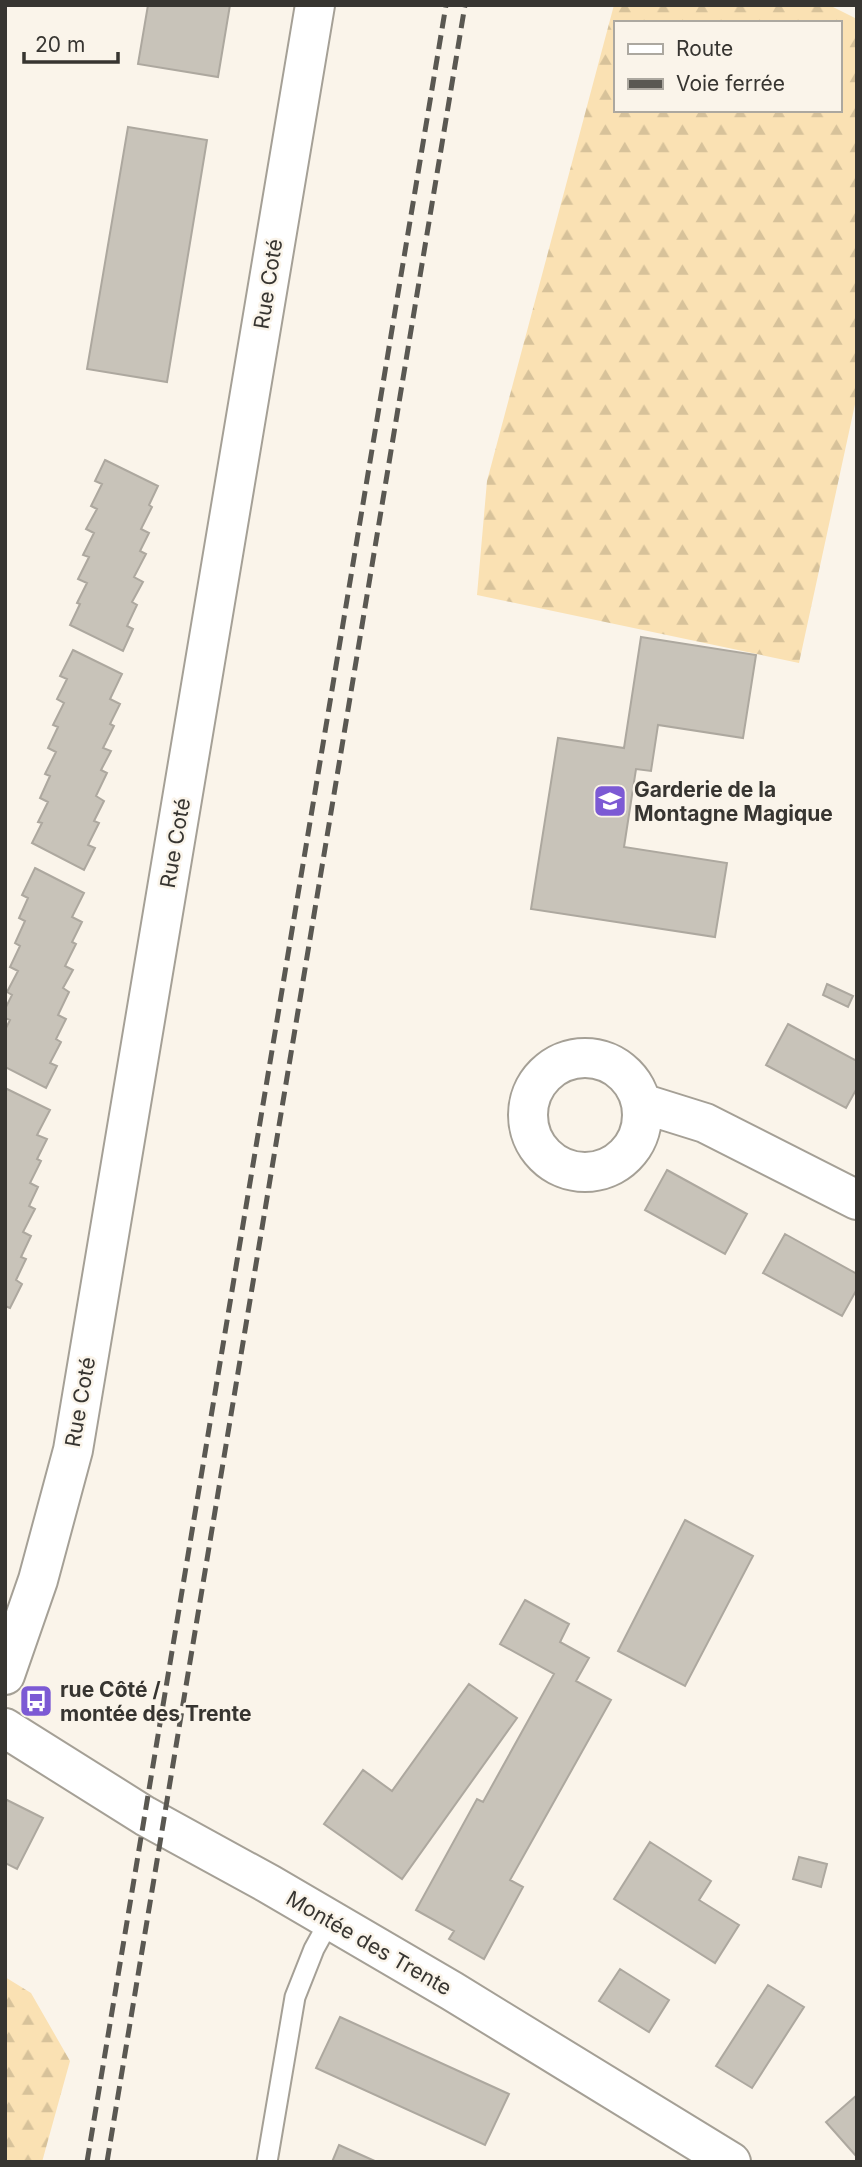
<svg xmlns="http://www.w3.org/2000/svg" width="862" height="2167" viewBox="0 0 862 2167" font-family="Inter,sans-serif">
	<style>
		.forest { fill: url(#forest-firs); fill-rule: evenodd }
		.building { fill: #c8c3b9; stroke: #ada89f; stroke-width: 2 }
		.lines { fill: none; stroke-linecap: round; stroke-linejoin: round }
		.lane-casing { stroke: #a5a096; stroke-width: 23 }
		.street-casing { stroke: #a5a096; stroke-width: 42 }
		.lane { stroke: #fff; stroke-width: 19 }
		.street { stroke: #fff; stroke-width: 38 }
		.rail { stroke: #5a5852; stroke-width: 5; stroke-dasharray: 14 7; stroke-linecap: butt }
		.labels { text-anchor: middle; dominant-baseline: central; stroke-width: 5; stroke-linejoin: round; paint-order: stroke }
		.street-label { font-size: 21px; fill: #373531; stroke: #faf4ea }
		.poi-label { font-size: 21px; font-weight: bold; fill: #373531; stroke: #faf4ea; text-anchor: start }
	</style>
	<defs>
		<pattern id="forest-firs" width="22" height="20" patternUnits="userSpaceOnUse" patternTransform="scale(1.75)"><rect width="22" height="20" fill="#fae1b3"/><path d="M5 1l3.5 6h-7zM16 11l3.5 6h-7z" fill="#d7c29a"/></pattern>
	</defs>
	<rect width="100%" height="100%" fill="#faf4ea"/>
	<!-- forest -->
	<path class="forest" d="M614 5H829L857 19V395L799 663 477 595 487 481ZM615 23H839V110H615Z
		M5 1977 31 1993 70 2061 42 2162H5Z"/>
	<!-- building -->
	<path class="building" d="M148 5H230L218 77 138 64Z
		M128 127 207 140 167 382 87 369Z
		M105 460 158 486 149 505 152 507 141 529 149 533 140 551 146 554 134 577 143 582 132 602 137 605 127 626 133 629 123 651 70 625 80 604 77 603 87 583 78 579 89 557 83 555 94 533 86 529 97 509 91 506 102 484 95 481Z
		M641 637 756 655 743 738 658 725 651 771 636 769 624 847 727 863 715 937 531 909 558 738 624 748Z
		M73 650 122 674 110 699 120 704 110 724 114 726 103 748 111 751 101 770 107 773 96 796 104 801 94 821 99 823 88 845 95 848 84 870 32 843 42 823 38 822 48 802 40 798 50 776 45 774 56 752 48 748 58 727 53 725 64 703 57 699 67 679 60 676Z
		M35 868 84 893 72 917 82 922 72 942 76 944 65 966 73 970 63 988 69 992 58 1015 66 1019 56 1039 61 1042 50 1063 57 1066 46 1088 5 1067V1030L10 1020 5 1018V1009L12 995 7 992 18 971 10 967 20 946 15 943 25 921 19 918 28 898 22 895Z
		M827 984 853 996 848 1007 823 995Z
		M788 1024 857 1061V1088L846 1108 766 1065Z
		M5 1088 50 1110 37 1135 47 1139 37 1159 41 1161 30 1183 38 1187 29 1206 35 1209 23 1232 31 1236 21 1257 26 1259 16 1280 22 1284 10 1308 5 1306Z
		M667 1170 747 1214 725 1254 645 1210Z
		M785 1234 857 1274V1289L842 1316 763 1273Z
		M685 1520 753 1556 685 1686 618 1651Z
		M525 1600 569 1624 560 1642 589 1658 576 1681 611 1700 510 1880 523 1887 484 1959 449 1939 454 1931 416 1910 477 1799 483 1802 554 1674 500 1644Z
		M469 1684 517 1718 402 1879 324 1824 363 1770 392 1791Z
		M5 1799 43 1818 17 1869 5 1863Z
		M650 1842 711 1881 699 1900 739 1925 715 1963 614 1899Z
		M799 1857 827 1864 821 1887 793 1879Z
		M620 1969 669 2000 649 2032 599 2001Z
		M768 1985 804 2007 752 2088 716 2066Z
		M340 2017 509 2094 485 2145 316 2068Z
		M857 2095V2157L826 2122Z
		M339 2145 377 2162H332Z"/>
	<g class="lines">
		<defs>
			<path id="lane" d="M267 2162 295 1997 314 1949 330 1920"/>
			<path id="street" d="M528 1115a57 57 0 1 1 114 0a57 57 0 1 1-114 0Z
				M641 1103 705 1123 857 1200
				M5 1675 38 1580 73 1450 315 5
				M5 1728 145 1816 269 1884 452 1991 731 2162"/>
		</defs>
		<!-- lane casing -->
		<use href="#lane" class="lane-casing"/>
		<!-- street casing -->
		<use href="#street" class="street-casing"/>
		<!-- lane -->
		<use href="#lane" class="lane"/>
		<!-- street -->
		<use href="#street" class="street"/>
		<!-- rail -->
		<path class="rail" d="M87 2162 446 5
			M107 2162 465 5"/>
	</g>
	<!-- icons -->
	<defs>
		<symbol id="school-square" viewBox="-11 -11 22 22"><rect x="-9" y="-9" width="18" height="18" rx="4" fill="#7c5ad4" stroke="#faf4ea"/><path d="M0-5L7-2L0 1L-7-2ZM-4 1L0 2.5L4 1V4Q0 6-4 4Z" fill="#fff"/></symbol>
		<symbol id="bus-square" viewBox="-11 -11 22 22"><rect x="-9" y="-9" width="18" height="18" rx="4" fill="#7c5ad4" stroke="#faf4ea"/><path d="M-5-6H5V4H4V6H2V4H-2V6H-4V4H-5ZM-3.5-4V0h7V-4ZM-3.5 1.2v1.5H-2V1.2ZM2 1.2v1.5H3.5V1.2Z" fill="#fff"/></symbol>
	</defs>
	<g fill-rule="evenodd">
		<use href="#school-square" x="591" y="782" width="38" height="38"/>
		<use href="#bus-square" x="17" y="1682" width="38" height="38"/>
	</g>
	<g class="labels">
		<!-- street labels -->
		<g class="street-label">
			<text transform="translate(268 284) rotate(-81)">Rue Coté</text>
			<text transform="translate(175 843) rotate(-80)">Rue Coté</text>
			<text transform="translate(80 1402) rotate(-80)">Rue Coté</text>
			<text transform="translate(369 1943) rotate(30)">Montée des Trente</text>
		</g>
		<!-- poi labels -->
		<g class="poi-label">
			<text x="634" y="789">Garderie de la<tspan x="634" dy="24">Montagne Magique</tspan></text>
			<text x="60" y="1689">rue Côté /<tspan x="60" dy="24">montée des Trente</tspan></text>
		</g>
	</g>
	<!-- border -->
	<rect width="862" height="2167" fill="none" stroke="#373531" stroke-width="14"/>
	<!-- legend -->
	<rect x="614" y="21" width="228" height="91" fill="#faf4ea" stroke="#aca8a0" stroke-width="2"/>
	<rect x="628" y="44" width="35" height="10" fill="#ffffff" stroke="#aca8a0" stroke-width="2"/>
	<text x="676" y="56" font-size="21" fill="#373531">Route</text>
	<rect x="628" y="79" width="35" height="10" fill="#5a5852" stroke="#aca8a0" stroke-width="2"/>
	<text x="676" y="91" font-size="21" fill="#373531">Voie ferrée</text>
	<!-- scale -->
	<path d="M24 52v10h94v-10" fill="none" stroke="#373531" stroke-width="3.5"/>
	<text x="35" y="52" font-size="21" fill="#373531" stroke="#faf4ea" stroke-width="5" paint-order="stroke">20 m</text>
</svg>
